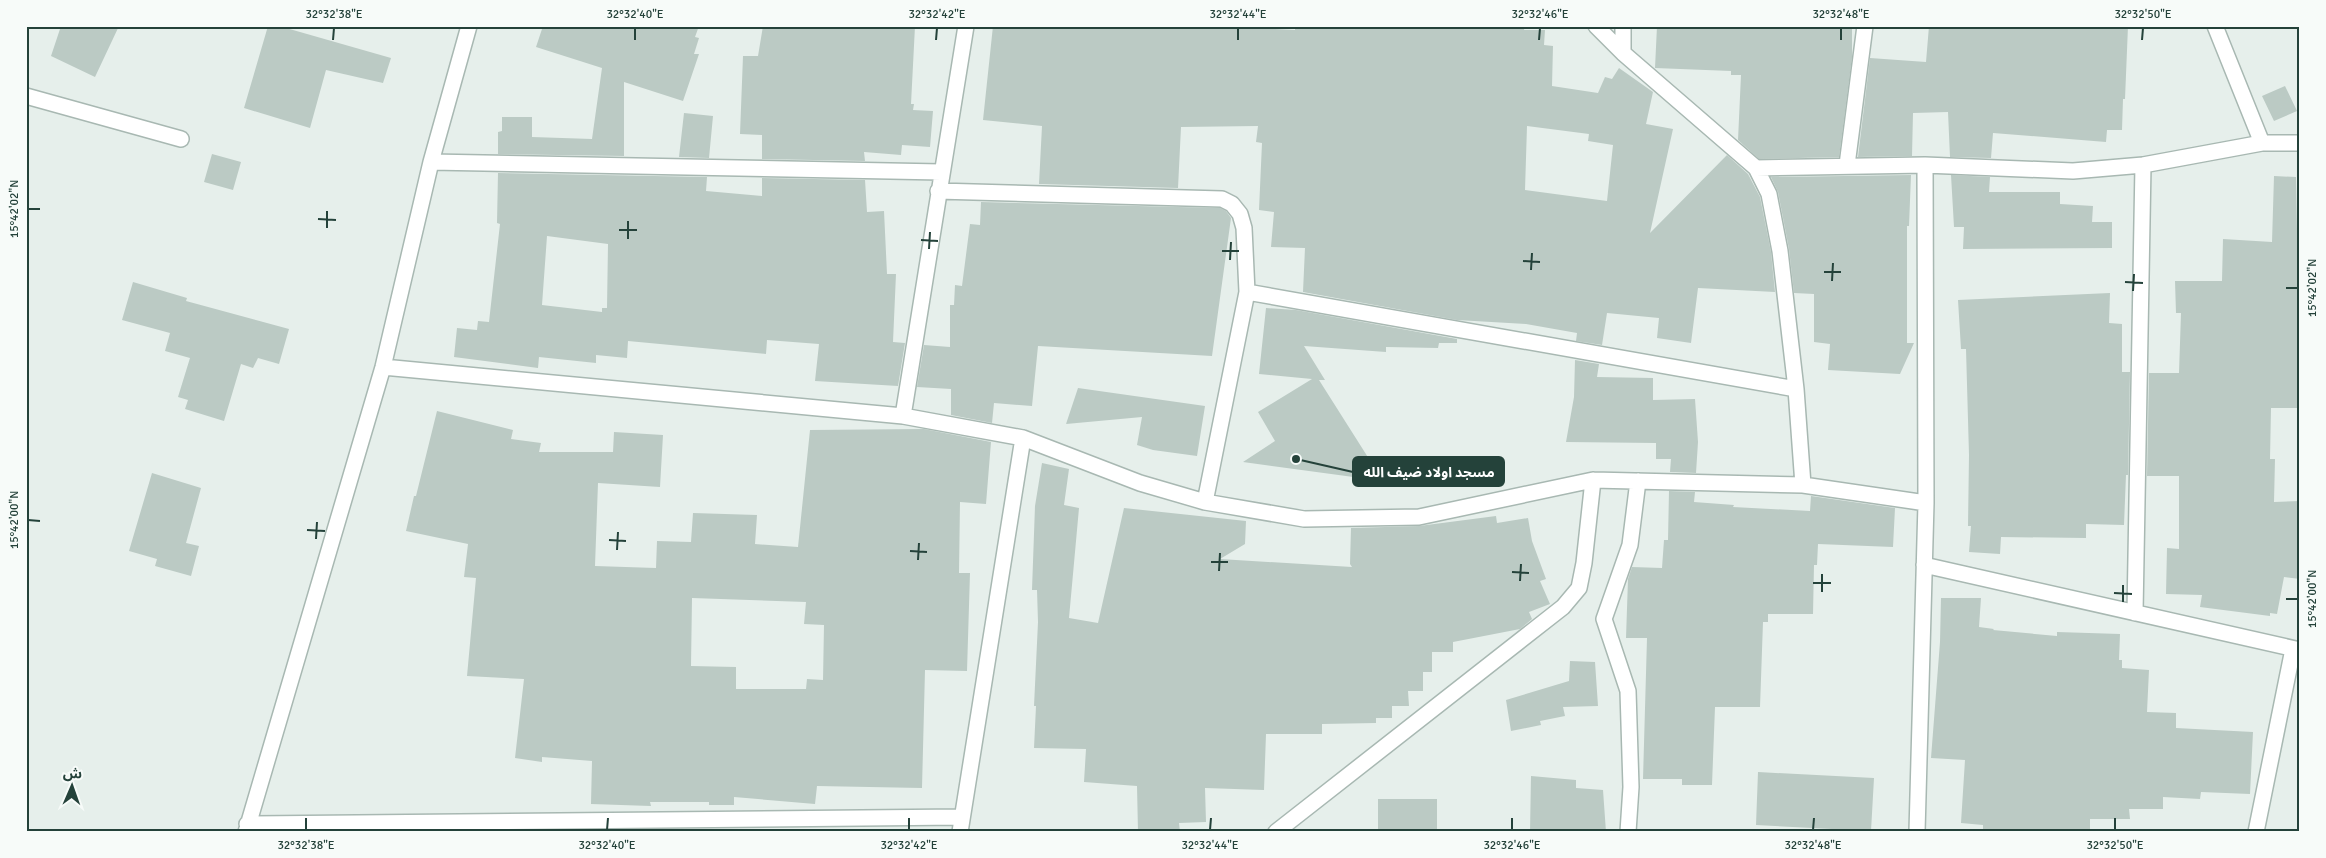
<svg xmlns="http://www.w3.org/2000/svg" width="2326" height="858" viewBox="0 0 2326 858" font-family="Signika,'Noto Sans Arabic',sans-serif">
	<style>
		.building { fill: #bbcac4; fill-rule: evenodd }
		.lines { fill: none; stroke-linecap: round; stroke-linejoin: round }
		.street-casing { stroke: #a8b8b2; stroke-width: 18 }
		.street { stroke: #fff; stroke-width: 15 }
		.ticks { fill: none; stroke: #24423a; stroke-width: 2 }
		.leader { fill: none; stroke: #24423a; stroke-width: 2 }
		.callout-dot { fill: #24423a; stroke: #f7fbf9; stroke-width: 2 }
		.callout { fill: #24423a; stroke: #24423a; stroke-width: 2 }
		.callout-label { font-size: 14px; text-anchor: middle; font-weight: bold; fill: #fff }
		.neatline { fill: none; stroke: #24423a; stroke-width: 2 }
		.ticks-label { font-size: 12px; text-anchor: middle; fill: #24423a }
	</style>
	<rect width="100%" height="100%" fill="#e6efeb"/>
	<!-- building -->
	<path class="building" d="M61 26H119L95 77 51 56Z
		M268 26H279L391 58 383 83 326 70 310 128 244 108Z
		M543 26H699L695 37 699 38 694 54H699L683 101 624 82V156L498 154V132L502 131V117H532V137L592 139 602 68 536 47Z
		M763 26H915L911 104H914L913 110 933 111 930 147 902 145 901 155 864 152 865 161 762 159V135L740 134 743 56H758Z
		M993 26H1217L1295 30V26H1525L1524 30H1545L1544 45 1553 46 1552 86 1598 93 1605 77 1612 79 1619 68 1653 92 1646 124 1673 129 1650 233 1727 155 1748 174 1760 197 1771 252 1775 292 1698 288 1691 343 1657 338 1659 318 1607 313 1602 345 1576 341 1577 333 1526 324 1457 320 1303 292 1305 248 1271 247 1274 212 1259 210 1262 143 1256 142 1258 126 1181 127 1178 188 1039 184 1042 126 983 120ZM1527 126 1589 134 1588 141 1613 145 1607 201 1525 190Z
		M1657 26H1765L1852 29V57L1839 157 1759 159 1738 140 1741 75H1731V71L1655 68Z
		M1929 26H2128L2125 99H2123L2122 130H2107L2106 142 1993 133 1991 158 1950 157 1948 112 1913 113 1912 156 1858 157 1870 58 1926 62Z
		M2285 86 2297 111 2274 121 2262 96Z
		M684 113 713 116 709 158 679 157Z
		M212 154 241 162 233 190 204 182Z
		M498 173 707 177 706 191 762 196V178L865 180 867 212 884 211 887 274H896L893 342 905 343 898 386 815 381 819 344 767 340 766 354 628 341 627 358 596 355V363L539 357 538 368 454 357 457 328 477 330 478 321 489 322 500 224 497 223ZM547 236 608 244 607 308H602V312L542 305Z
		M1911 175 1909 226H1907V343H1914L1900 374 1828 370 1830 344 1814 342V294L1794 293 1789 249 1778 192 1771 177Z
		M1951 175 1990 177 1989 192H2060V204L2093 206 2092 222H2112V248L1963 249 1964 227H1954Z
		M2274 176 2296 177 2298 281H2300V408H2271L2270 459H2275L2274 502 2300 501V579L2284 577 2277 614 2270 613V616L2200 607 2202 595 2166 594 2167 548 2179 549V476H2147L2149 373H2179L2181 313H2176L2175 281H2222L2223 239 2272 242Z
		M981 202 1220 208 1226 211 1231 218 1212 356 1038 346 1032 406 994 403 992 423 951 415V389L917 387 924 345 950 347V305H954L955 285 962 286 970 224 980 225Z
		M133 282 187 298 186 301 289 329 279 364 258 358 253 368 241 364 224 421 185 409 188 400 178 397 190 358 165 351 170 333 122 320Z
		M2110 293 2109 323 2122 324V372H2130L2128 475H2126L2124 525 2086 524V538L2001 537 2000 554 1969 552 1971 526H1968L1969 455 1966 349H1961L1958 300Z
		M1266 308 1296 310 1457 339V343H1439L1438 348 1386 347V352L1304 346 1325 380H1319L1383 481 1243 462 1275 441 1258 412 1312 379 1259 374Z
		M1575 360 1599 364 1597 377 1653 378V400L1695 399 1698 442 1696 473 1670 472 1671 459H1656V443L1566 442 1574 397Z
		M1078 388 1205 406 1197 456 1153 450 1137 445 1142 417 1066 424Z
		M437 411 513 430 511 439 541 443 539 452H613L614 432 663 435 660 487 598 483 595 566 656 568 657 541 691 542 693 513 757 515 755 544 798 547 810 430 924 429 991 442 986 504 960 502 959 573H970L967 671 925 670 922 788 817 786 815 804 734 797V805H709V802H650L651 806 591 804 592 761 542 757V762L515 758 524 679 467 676 476 578 464 577 468 544 406 531 414 496H416ZM692 598 806 602 804 624 824 625 823 680 807 679 806 689H736V667L691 666Z
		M1042 463 1069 469 1064 505 1079 508 1069 618 1098 623 1124 508 1246 521 1245 544 1220 559 1352 567 1350 564 1351 528 1419 526 1496 516 1497 523 1528 518 1532 541 1546 579 1540 581 1550 604 1529 612 1532 619 1520 629 1453 642V652H1432V672H1423V691H1408L1409 706H1392V718H1376V723L1322 724V734H1266L1264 790 1205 788 1206 822 1179 823 1180 832H1138L1137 786 1084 782 1086 749 1034 748 1036 706H1034L1038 622 1037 590H1032L1035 506Z
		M152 473 201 488 186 543 199 546 191 576 155 566 157 559 129 551Z
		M1669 491 1695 492 1694 502 1734 505 1733 507 1810 511 1811 496 1895 508 1893 547 1818 544 1817 565H1814L1813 614H1768V622H1763L1760 707H1715L1712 785H1682V779H1643L1647 638H1626L1628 579 1632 567 1662 568 1664 540H1668Z
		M1941 598H1981L1979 627 1994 629 1993 630 2057 636V632L2120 634 2119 660H2122V668L2149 670 2147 712 2176 713V728L2253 732 2250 794 2201 792 2200 799 2163 797V809H2129L2130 819H2090V832H1983V825L1961 823 1965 760 1931 758 1940 642Z
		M1570 661 1595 662 1598 706 1563 707 1565 716 1540 721 1541 725 1511 731 1506 700 1569 681Z
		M1758 772 1874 778 1871 831 1756 825Z
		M1531 776 1576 780V788L1603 790 1606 832H1530Z
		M1378 799H1437V832H1378Z"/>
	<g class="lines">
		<defs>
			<path id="street" d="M1596 26 1623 53 1756 168 1925 165 2073 171 2143 165 2262 143H2300
				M1623 26V53
				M2215 26 2262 143
				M26 96 181 139
				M431 162 941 172
				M1847 165 1865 26
				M1756 168 1769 194 1780 251 1796 389 1803 485
				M938 191 1222 199 1232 204 1240 214 1244 228 1247 292 1205 502
				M1247 292 1796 389
				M383 367 903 416 1023 438 1140 483 1205 502 1304 519 1419 517 1593 480 1803 485 1926 503
				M903 416 966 26
				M1924 565 2300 650
				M2135 613 2143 165
				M247 824 961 817
				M246 832 383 367 431 162 469 26
				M960 832 1023 438
				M1276 832 1563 607 1579 588 1584 563 1593 480
				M1628 832 1631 787 1628 691 1604 619 1630 545 1638 481
				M1917 832 1926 503 1925 165
				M2256 832 2293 649"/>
		</defs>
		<!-- street casing -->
		<use href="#street" class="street-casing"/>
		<!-- street -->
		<use href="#street" class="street"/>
	</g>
	<!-- ticks -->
	<path class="ticks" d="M333 40 334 28M635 40V28M936 40 937 28M1238 40V28M1539 40 1540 28M1841 40V28M2142 40 2143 28M28 209H40M318 219 336 220M327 228V211M619 230H637M628 239V221M921 240 938 241M929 249 930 232M1222 251H1239M1230 260 1231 242M1523 261 1540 262M1531 270 1532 253M1824 272H1841M1832 281 1833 263M2125 282 2143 283M2286 288H2298M2133 291 2134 274M28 520 40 521M307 530 325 531M316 539 317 522M609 540 626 541M617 550 618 532M910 551 927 552M918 560 919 543M1211 562H1228M1219 571 1220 553M1512 572 1529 573M1520 581 1521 564M1813 583H1831M1822 592V574M2114 593 2132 594M2286 599H2298M2123 602V585M306 830V818M607 830 608 818M909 830V818M1210 830 1211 818M1512 830V818M1813 830 1814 818M2115 830V818"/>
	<!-- callouts -->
	<path class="leader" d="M1296 459L1353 472"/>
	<circle class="callout-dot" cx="1296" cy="459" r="5"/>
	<rect class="callout" x="1353" y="457" width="151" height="29" rx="5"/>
	<g class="callout-label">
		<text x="1429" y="477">مسجد اولاد ضيف الله</text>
	</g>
	<!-- border -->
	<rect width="2326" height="858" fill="none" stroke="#f7fbf9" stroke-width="55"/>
	<!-- north arrow -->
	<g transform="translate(72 786) rotate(2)" stroke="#f7fbf9" stroke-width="4" paint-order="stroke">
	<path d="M0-4L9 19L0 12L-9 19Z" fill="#24423a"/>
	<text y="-8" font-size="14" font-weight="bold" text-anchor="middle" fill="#24423a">ش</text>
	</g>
	<rect x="28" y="28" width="2270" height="802" class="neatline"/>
	<g class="ticks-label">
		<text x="334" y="18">32°32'38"E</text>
		<text x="635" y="18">32°32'40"E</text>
		<text x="937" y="18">32°32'42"E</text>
		<text x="1238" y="18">32°32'44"E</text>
		<text x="1540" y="18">32°32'46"E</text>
		<text x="1841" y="18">32°32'48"E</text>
		<text x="2143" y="18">32°32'50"E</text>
		<text transform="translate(14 209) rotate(-90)" y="4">15°42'02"N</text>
		<text transform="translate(2312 288) rotate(-90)" y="4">15°42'02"N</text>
		<text transform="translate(14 520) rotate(-90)" y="4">15°42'00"N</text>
		<text transform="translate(2312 599) rotate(-90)" y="4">15°42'00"N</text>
		<text x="306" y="849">32°32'38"E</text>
		<text x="607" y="849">32°32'40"E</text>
		<text x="909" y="849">32°32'42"E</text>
		<text x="1210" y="849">32°32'44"E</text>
		<text x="1512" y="849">32°32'46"E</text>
		<text x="1813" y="849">32°32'48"E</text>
		<text x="2115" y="849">32°32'50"E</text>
	</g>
</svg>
